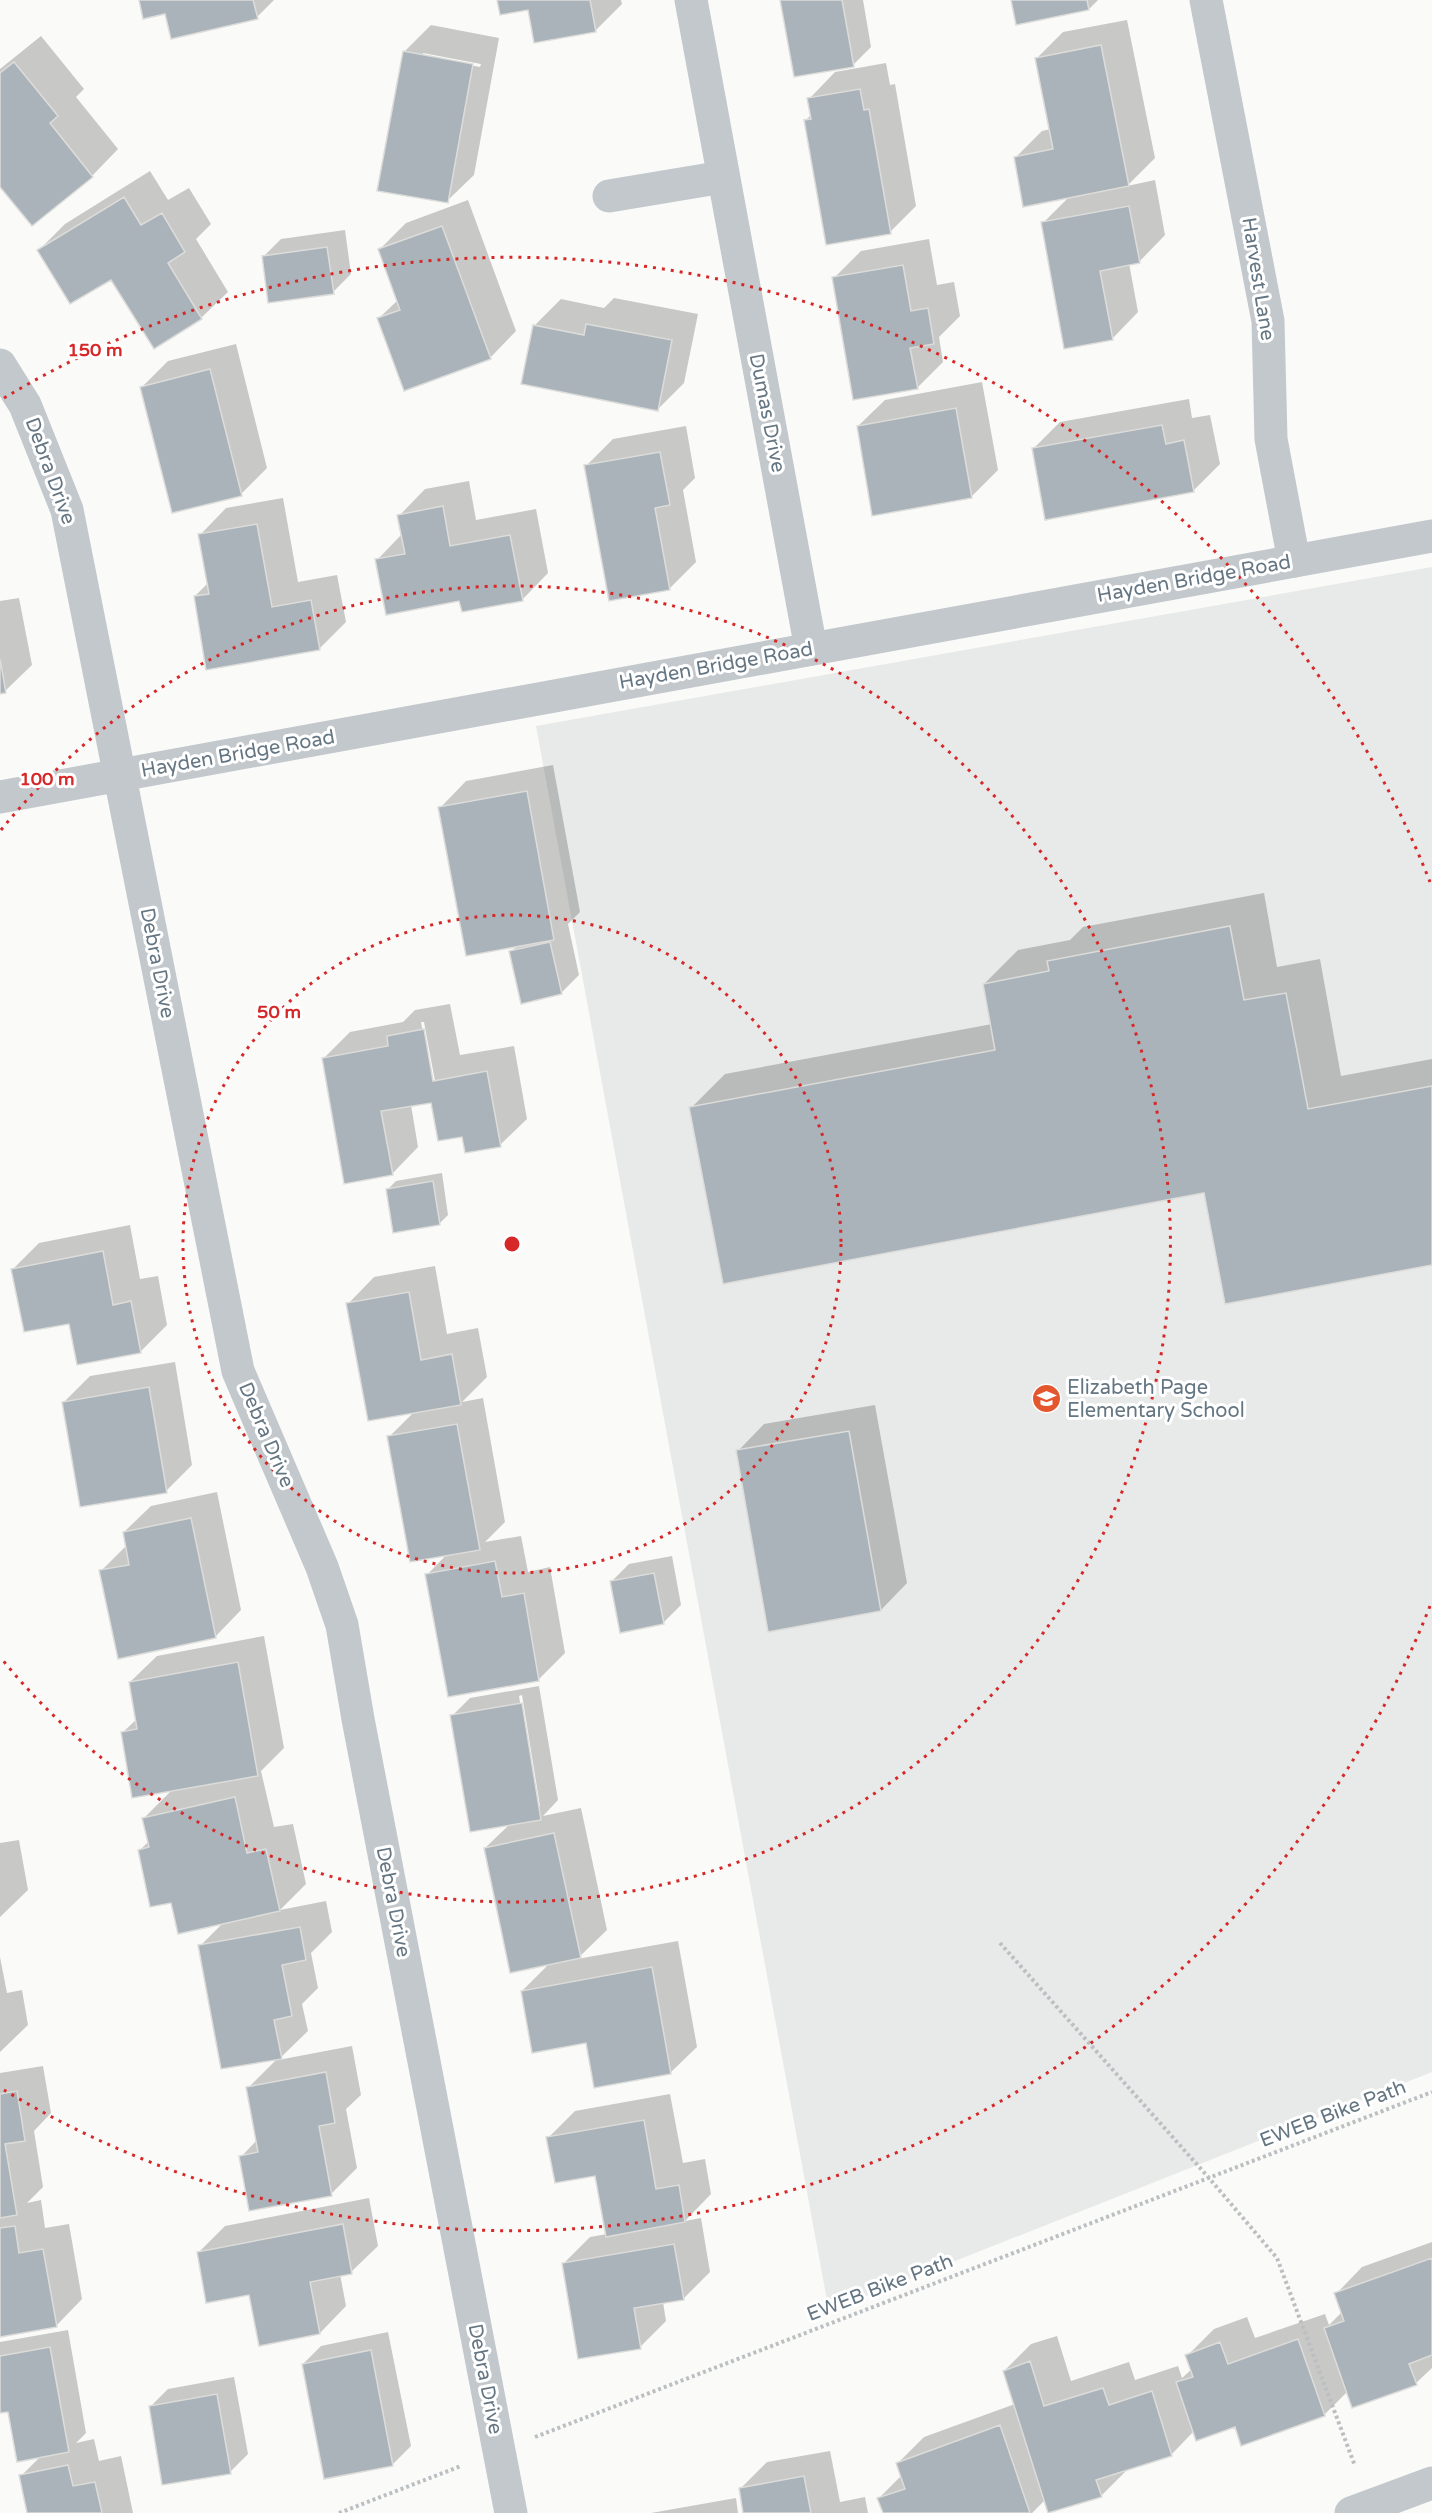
<svg xmlns="http://www.w3.org/2000/svg" width="1432" height="2513" viewBox="0 0 1432 2513" font-family="'Varela Round',sans-serif">
	<style>
		.built { fill: #e8e9e9 }
		.shadow { fill: #0003; fill-rule: evenodd }
		.building { fill: #aab3b9; stroke: #dcdcda; stroke-width: 1.5 }
		.lines { fill: none; stroke-linecap: round; stroke-linejoin: round }
		.path { stroke: #bbbfc2; stroke-width: 4; stroke-dasharray: 3 3; stroke-linecap: butt }
		.minor { stroke: #c3c8cc; stroke-width: 33 }
		.tertiary { stroke: #c3c8cc; stroke-width: 33 }
		.ring { fill: none; stroke: #d62828; stroke-width: 3; stroke-dasharray: 3 6 }
		.labels { text-anchor: middle; dominant-baseline: central; stroke-width: 6; stroke-linejoin: round; paint-order: stroke }
		.street-label { font-size: 20px; fill: #657683; stroke: #fff }
		.poi-label { font-size: 20px; fill: #657683; stroke: #fff; text-anchor: start }
		.centre { fill: #d62828; stroke: #fff; stroke-width: 3 }
		.ring-label { font-size: 18px; text-anchor: middle; font-weight: bold; fill: #d62828; stroke: #fff; stroke-width: 6; stroke-linejoin: round; paint-order: stroke }
	</style>
	<rect width="100%" height="100%" fill="#fafaf8"/>
	<!-- built -->
	<path class="built" d="M1432 567V2072L829 2311 536 726Z"/>
	<!-- shadow -->
	<path class="shadow" d="M140 0H274L257 17 166 13Z
		M498 0H621L622 4 596 30Z
		M782 0H863L871 47 853 65Z
		M1012 0H1098L1089 9Z
		M1127 20 1155 158 1127 186 1155 180 1165 235 1139 262 1129 263 1138 312 1112 339 1043 223 1069 197 1015 158 1042 131 1051 129 1036 59 1063 32Z
		M431 25 499 38 474 175 447 201 404 52ZM423 53 481 64 480 67 423 56Z
		M41 36 84 89 76 97 118 149 92 176 0 184V69Z
		M886 63 890 85 895 84 916 206 890 232 806 120 812 114 809 99 835 72Z
		M150 171 168 200 189 188 211 224 196 239 228 292 201 318 111 278 39 250 65 224Z
		M468 200 516 331 490 358 379 318 398 300 379 250 406 223Z
		M345 230 351 274 333 292 263 257 281 239Z
		M929 239 937 285 954 282 960 316 939 337 943 362 917 388 834 278 861 251Z
		M614 298 698 314 684 383 658 409 534 326 561 299 604 308Z
		M236 344 267 468 241 494 141 388 168 361Z
		M982 382 998 470 971 497 858 426 885 400Z
		M1189 399 1192 418 1210 415 1220 464 1193 491 1033 449 1060 422Z
		M686 426 695 478 683 490 696 562 669 589 586 466 613 439Z
		M469 481 476 520 536 509 548 573 522 600 460 599 377 560 402 534 399 516 425 489Z
		M283 498 298 582 337 575 346 622 319 649 195 596 208 583 200 535 226 508Z
		M19 598 32 665 5 691 0 692V601Z
		M553 765 580 912 568 924 579 975 561 993 511 952 518 945 440 808 466 781Z
		M1264 893 1277 967 1320 959 1341 1076 1432 1059V1264L1206 1191 691 1108 725 1074 992 1024 984 984 1018 950 1070 940 1083 927Z
		M450 1004 460 1055 514 1046 527 1119 500 1145 463 1136 432 1101 411 1105 418 1147 392 1174 324 1058 350 1032 403 1022 415 1010ZM421 1022H424L435 1081H432Z
		M442 1173 448 1215 440 1223 387 1190 396 1181Z
		M130 1225 140 1279 158 1276 167 1325 140 1352 70 1322 13 1269 39 1243Z
		M435 1266 447 1334 478 1328 487 1377 462 1402 483 1398 505 1522 485 1542 521 1536 528 1572 550 1567 565 1653 539 1679 427 1575 447 1554 389 1437 414 1412 348 1304 374 1277Z
		M175 1362 192 1465 166 1491 64 1402 90 1376Z
		M875 1405 907 1583 881 1610 738 1451 764 1424Z
		M217 1492 241 1610 215 1637 101 1571 127 1545 124 1532 151 1506Z
		M672 1556 681 1605 663 1623 611 1582 629 1564Z
		M264 1636 284 1748 261 1771 274 1827 293 1824 306 1884 280 1910 326 1901 332 1932 311 1953 318 1988 302 2004 308 2031 278 2060 352 2046 361 2095 346 2109 357 2168 331 2194 241 2157 257 2140 248 2088 278 2058 200 1946 223 1923 172 1901 139 1851 149 1841 144 1818 173 1789 122 1733 137 1719 130 1682 157 1656Z
		M539 1686 558 1800 543 1816 581 1808 607 1930 577 1959 678 1941 697 2047 670 2073 587 2042 522 1991 550 1963 485 1848 510 1824 452 1716 470 1698ZM522 1695 540 1806H537L519 1696Z
		M19 1840 28 1890 0 1917V1843Z
		M0 1957 7 1993 22 1990 28 2025 0 2052Z
		M43 2066 51 2113 34 2131 43 2187 27 2203 41 2200 45 2228 69 2224 82 2299 56 2326 0 2336V2073Z
		M670 2094 683 2163 705 2159 711 2194 685 2221 701 2218 710 2272 683 2299 663 2302 666 2321 640 2347 563 2264 590 2237 607 2234 596 2174 548 2138 575 2111Z
		M369 2198 378 2246 351 2272 340 2274 346 2306 320 2333 251 2293 199 2252 225 2226Z
		M1432 2242V2368L1416 2383 1348 2391 1325 2414 1242 2444 1236 2426 1194 2431 1171 2455 1128 2469 1101 2496 1045 2500 1032 2513H884L879 2498 902 2475 898 2463 924 2437 1015 2404 1004 2371 1031 2344 1057 2336 1071 2381 1129 2362 1135 2380 1178 2366 1182 2378 1192 2369 1187 2356 1214 2329 1247 2317 1255 2338 1325 2314 1329 2325 1342 2312 1336 2294 1362 2267Z
		M68 2330 86 2433 76 2443 94 2439 99 2461 121 2456 133 2513H29L21 2476 41 2456 9 2410 0 2412V2342Z
		M388 2332 411 2446 393 2464 303 2364 321 2346Z
		M234 2377 248 2454 230 2472 150 2407 168 2389Z
		M830 2451 840 2502 865 2497 868 2513H745L740 2489 767 2462Z
		M736 2498 738 2513H651Z"/>
	<!-- building -->
	<path class="building" d="M139 0H253L258 19 171 39 165 14 143 19Z
		M497 0H590L596 32 534 43 528 10 500 15Z
		M780 0H842L854 67 794 77Z
		M1011 0H1087L1089 10 1016 25Z
		M1101 45 1129 186 1023 207 1014 157 1053 149 1035 58Z
		M403 51 473 64 448 203 377 191Z
		M14 62 58 116 50 123 93 177 32 226 0 187V73Z
		M860 89 864 110 869 109 891 234 826 245 804 120 811 119 807 98Z
		M124 197 141 225 162 213 185 252 168 263 202 319 154 349 111 280 70 304 37 250Z
		M1129 206 1140 263 1100 271 1113 340 1064 349 1041 222Z
		M442 226 491 359 404 391 377 318 400 310 378 249Z
		M327 247 334 294 268 303 262 256Z
		M903 265 911 311 928 308 934 344 910 348 918 389 853 400 832 277Z
		M586 324 672 340 658 411 521 384 533 325 584 335Z
		M210 369 242 496 172 513 140 387Z
		M956 408 972 498 872 516 857 426Z
		M1162 425 1166 444 1184 440 1194 492 1045 520 1032 448Z
		M660 452 670 505 655 508 670 590 609 601 584 465Z
		M443 506 450 546 510 535 523 601 462 612 459 601 386 615 375 559 405 554 397 515Z
		M257 524 272 607 311 600 320 650 206 670 194 596 209 594 198 534Z
		M0 659 6 693 0 694Z
		M527 791 554 940 466 956 438 807Z
		M1230 926 1244 1000 1286 993 1308 1109 1432 1086V1265L1225 1304 1204 1193 723 1284 689 1107 995 1050 983 984 1049 971 1047 961Z
		M550 942 562 994 521 1004 509 951Z
		M424 1029 433 1081 487 1071 501 1147 465 1153 462 1137 438 1141 431 1103 381 1111 393 1175 344 1184 322 1058 388 1046 387 1036Z
		M433 1181 440 1225 393 1233 386 1189Z
		M103 1251 113 1305 131 1301 141 1353 77 1365 69 1324 24 1332 11 1269Z
		M409 1292 421 1360 452 1354 461 1405 368 1421 346 1303Z
		M149 1387 167 1493 80 1507 62 1402Z
		M457 1424 480 1550 410 1562 387 1436Z
		M849 1431 881 1611 768 1632 736 1450Z
		M191 1518 216 1638 118 1659 99 1570 129 1565 123 1532Z
		M495 1561 502 1597 524 1593 539 1681 448 1697 425 1574Z
		M654 1573 664 1624 620 1633 610 1581Z
		M238 1662 258 1776 132 1798 121 1732 137 1729 129 1682Z
		M522 1703 541 1820 470 1832 450 1715Z
		M235 1797 247 1853 266 1849 280 1911 178 1934 171 1903 150 1907 138 1850 149 1847 142 1818Z
		M554 1833 581 1958 510 1973 484 1848Z
		M300 1927 306 1960 282 1965 292 2016 274 2020 282 2059 221 2069 198 1945Z
		M652 1967 671 2074 594 2088 586 2043 532 2053 521 1991Z
		M326 2072 335 2123 319 2126 332 2196 249 2211 239 2156 258 2152 246 2087Z
		M17 2091 25 2141 5 2144 17 2215 0 2218V2094Z
		M644 2120 656 2189 679 2185 685 2222 606 2237 595 2176 555 2183 546 2137Z
		M343 2224 352 2274 310 2282 320 2334 259 2346 249 2295 206 2303 197 2252Z
		M15 2226 19 2253 43 2249 57 2327 0 2337V2228Z
		M674 2244 684 2300 634 2308 641 2349 578 2359 562 2263Z
		M1432 2258V2355L1409 2364 1417 2385 1352 2408 1324 2328 1344 2321 1334 2293Z
		M1298 2339 1325 2416 1241 2446 1235 2427 1196 2441 1176 2382 1193 2377 1185 2355 1220 2342 1228 2364Z
		M50 2347 69 2452 17 2462 8 2412 0 2413V2356Z
		M371 2350 393 2466 324 2479 302 2364Z
		M1030 2361 1044 2406 1103 2388 1109 2405 1152 2391 1172 2456 1096 2480 1102 2497 1048 2513 1003 2371Z
		M217 2394 231 2474 162 2485 149 2406Z
		M1000 2425 1030 2513H883L877 2498 905 2489 896 2463Z
		M68 2465 73 2486 95 2482 102 2513H27L19 2475Z
		M804 2476 811 2513H743L739 2488Z"/>
	<g class="lines">
		<!-- path -->
		<path class="path" d="M1000 1943 1209 2178 1277 2258 1355 2466
			M535 2437 1432 2092
			M339 2513 461 2466"/>
		<!-- minor -->
		<path class="minor" d="M691 0 811 649
			M1206 0 1268 321 1271 439 1294 561
			M609 196 723 177
			M0 365 25 405 67 510 238 1371 322 1567 342 1625 358 1719 511 2513
			M1351 2513 1432 2483"/>
		<!-- tertiary -->
		<path class="tertiary" d="M0 797 1432 536"/>
	</g>
	<!-- distance rings -->
	<g class="ring">
		<circle cx="512" cy="1244" r="329"/>
		<path d="M1 830A658 658 0 1 1 1 1658"/>
		<path d="M1430 1606A987 987 0 0 1 4 2090M4 398A987 987 0 0 1 1430 882"/>
	</g>
	<!-- icons -->
	<defs>
		<symbol id="school-disc" viewBox="-11 -11 22 22"><circle r="9.5" fill="#e4572e" stroke="#fff"/><path d="M0-5L7-2L0 1L-7-2ZM-4 1L0 2.5L4 1V4Q0 6-4 4Z" fill="#fff"/></symbol>
	</defs>
	<g fill-rule="evenodd">
		<use href="#school-disc" x="1030" y="1382" width="33" height="33"/>
	</g>
	<g class="labels">
		<!-- street labels -->
		<g class="street-label">
			<text transform="translate(1258 279) rotate(81)">Harvest Lane</text>
			<text transform="translate(767 413) rotate(79)">Dumas Drive</text>
			<text transform="translate(50 471) rotate(70)">Debra Drive</text>
			<text transform="translate(1194 579) rotate(-10)">Hayden Bridge Road</text>
			<text transform="translate(716 666) rotate(-10)">Hayden Bridge Road</text>
			<text transform="translate(238 754) rotate(-10)">Hayden Bridge Road</text>
			<text transform="translate(157 963) rotate(79)">Debra Drive</text>
			<text transform="translate(266 1435) rotate(67)">Debra Drive</text>
			<text transform="translate(393 1902) rotate(79)">Debra Drive</text>
			<text transform="translate(1333 2114) rotate(-21)">EWEB Bike Path</text>
			<text transform="translate(880 2288) rotate(-21)">EWEB Bike Path</text>
			<text transform="translate(485 2379) rotate(79)">Debra Drive</text>
		</g>
		<!-- poi labels -->
		<g class="poi-label">
			<text x="1067" y="1388">Elizabeth Page<tspan x="1067" dy="23">Elementary School</tspan></text>
		</g>
	</g>
	<circle cx="512" cy="1244" r="9" class="centre"/>
	<g class="ring-label">
		<text x="95" y="356">150 m</text>
		<text x="47" y="785">100 m</text>
		<text x="279" y="1018">50 m</text>
	</g>
</svg>
